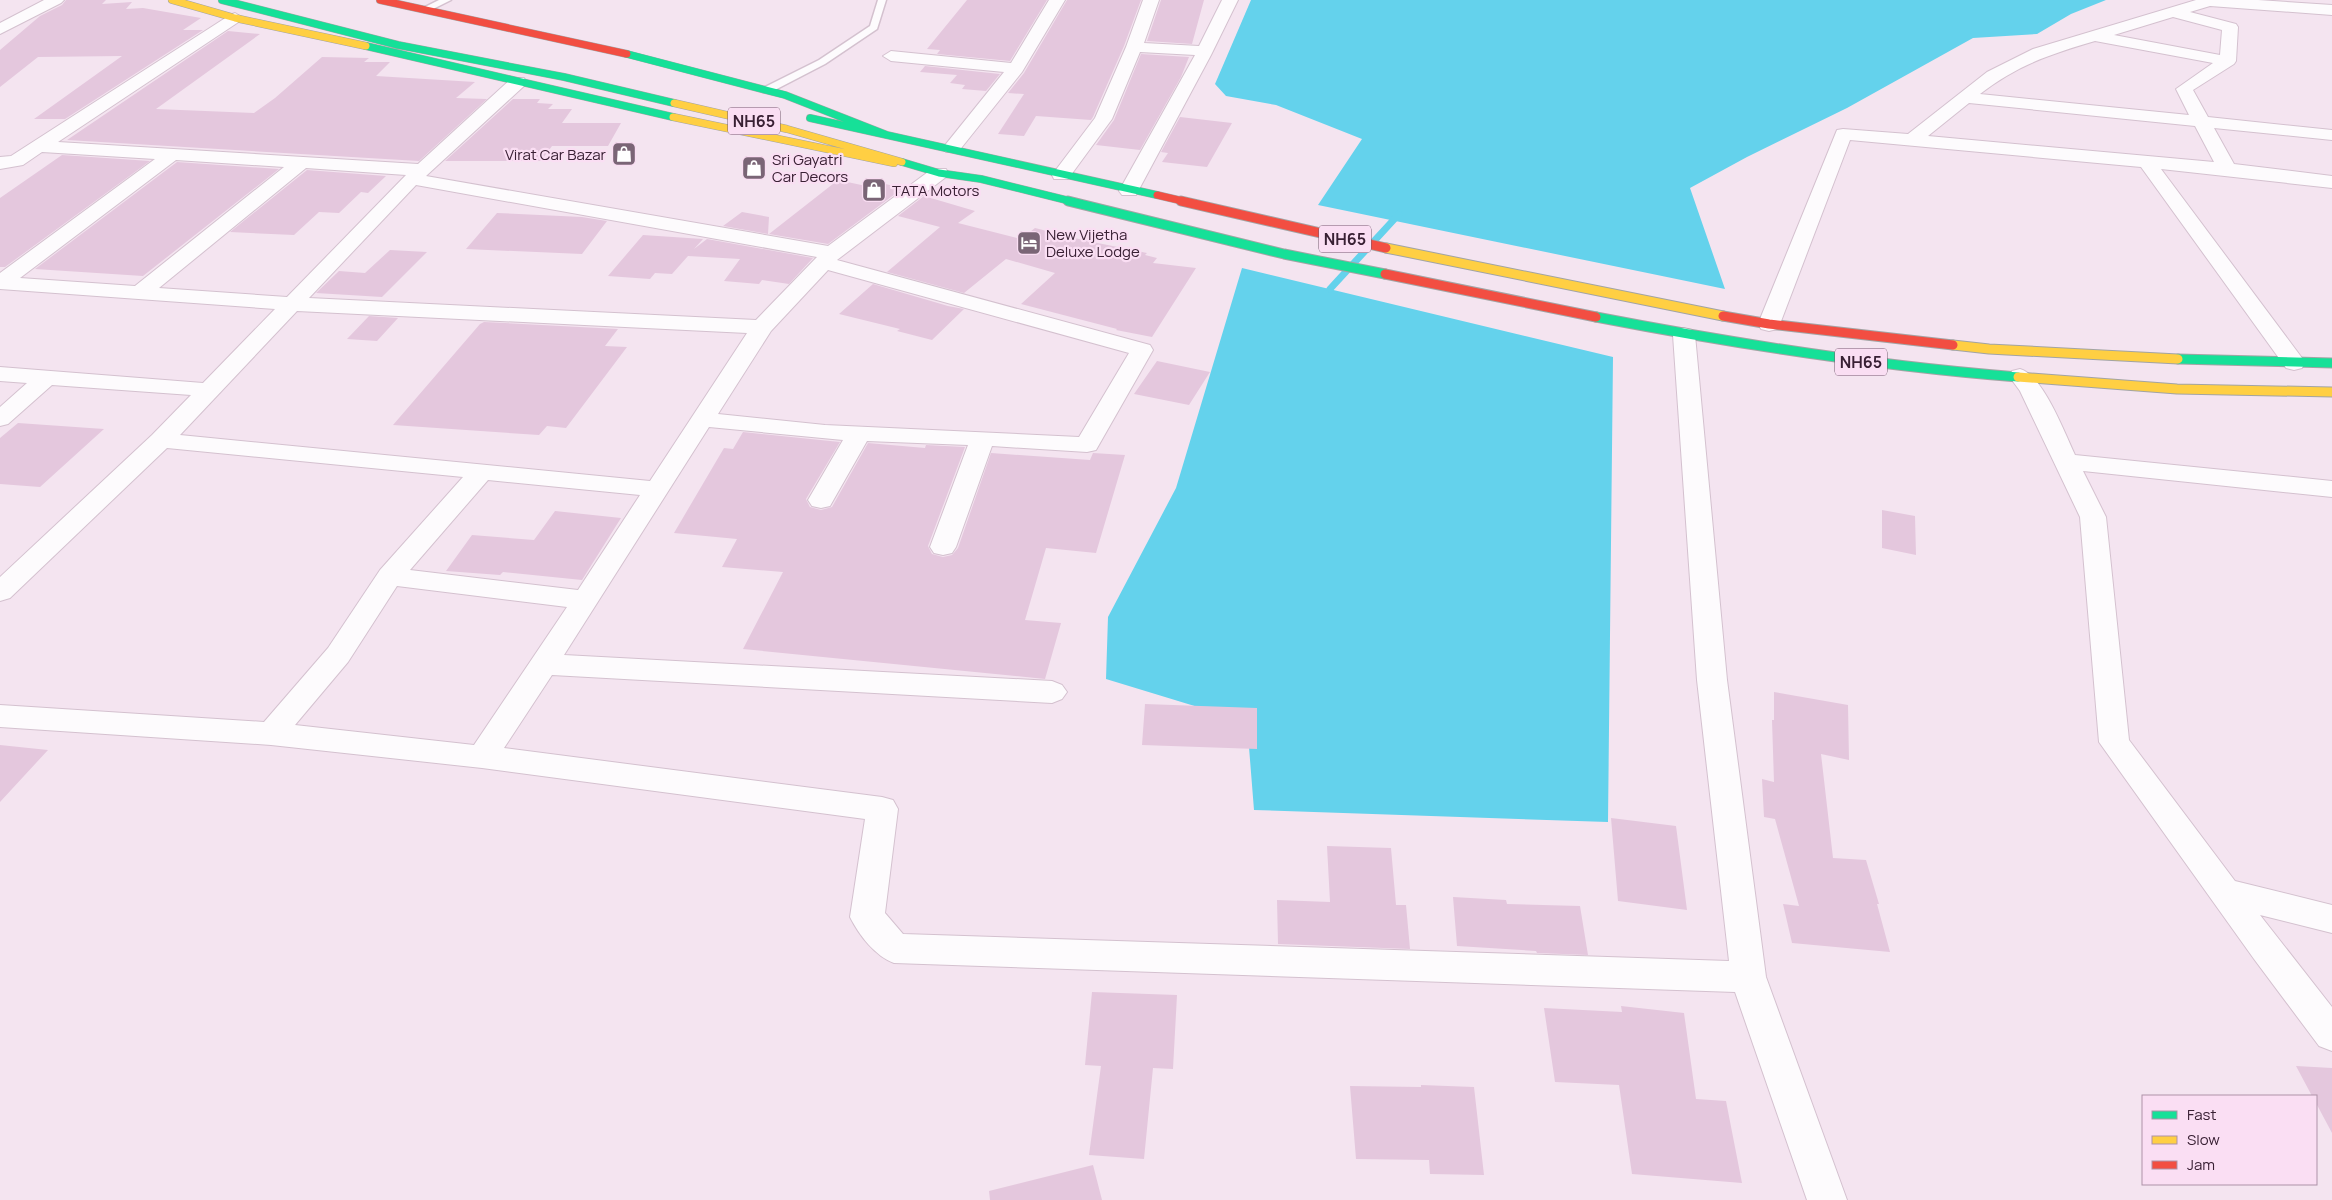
<svg xmlns="http://www.w3.org/2000/svg" width="2332" height="1200" viewBox="0 0 2332 1200" font-family="Manrope,sans-serif">
	<style>
		.water { fill: #64d2ec }
		.lines { fill: none; stroke-linecap: round; stroke-linejoin: round }
		.stream { stroke: #64d2ec; stroke-width: 7 }
		.building { fill: #e4c7dd }
		.lane-casing { stroke: #d4c1cf; stroke-width: 3 }
		.street-casing { stroke: #d4c1cf; stroke-width: 2 }
		.fast-far1-casing { stroke: #a2a4a4; stroke-width: 8 }
		.fast-casing { stroke: #a2a4a4; stroke-width: 11 }
		.slow-far1-casing { stroke: #a2a4a4; stroke-width: 8 }
		.slow-casing { stroke: #a2a4a4; stroke-width: 11 }
		.jam-far1-casing { stroke: #a2a4a4; stroke-width: 8 }
		.jam-casing { stroke: #a2a4a4; stroke-width: 11 }
		.lane { fill: #fdfbfd; fill-rule: evenodd }
		.street { fill: #fdfbfd; fill-rule: evenodd }
		.fast-far1 { stroke: #16e098; stroke-width: 7 }
		.fast { stroke: #16e098; stroke-width: 9 }
		.slow-far1 { stroke: #ffcf43; stroke-width: 7 }
		.slow { stroke: #ffcf43; stroke-width: 9 }
		.jam-far1 { stroke: #f24e42; stroke-width: 7 }
		.jam { stroke: #f24e42; stroke-width: 9 }
		.labels { text-anchor: middle; dominant-baseline: central; stroke-width: 4.5; stroke-linejoin: round; paint-order: stroke }
		.far-poi-label { font-size: 15px; fill: #392034; stroke: #fadef3; text-anchor: start }
		.shield { fill: #fadef3; stroke: #73596d; stroke-width: 1 }
		.shield-label { font-size: 16px; font-weight: bold; fill: #392034 }
	</style>
	<rect width="100%" height="100%" fill="#f4e4f0"/>
	<!-- water -->
	<path class="water" d="M1251 0H2106L2071 14 2037 34 1973 38 1847 108 1747 157 1690 188 1725 289 1318 205 1362 139 1276 105 1226 96 1215 84Z
		M1242 268 1613 357 1608 822 1254 810 1247 722 1106 679 1108 617 1176 488Z"/>
	<g class="lines">
		<!-- stream -->
		<path class="stream" d="M1330 289 1399 214"/>
	</g>
	<!-- building -->
	<path class="building" d="M66 0H106L102 4 132 2 126 9 143 8 201 18 183 30H203L65 119H34L122 56 38 57 0 87V50L40 16 62 5Z
		M967 0H1047L1010 61 937 54 940 50 927 49Z
		M1067 0H1141L1124 46 1093 117 1091 120 1036 116 1024 136 998 134 1024 94 1008 93 1024 73Z
		M1161 0H1204L1192 44 1147 41Z
		M228 31 260 34 156 109 254 113 275 98 322 57 369 58 364 62H390L376 76 475 82 456 98 487 99 419 161 67 140Z
		M1141 54 1189 57 1181 77 1140 150 1096 145 1114 120Z
		M925 66 1000 74 986 91 962 89 965 85 950 83 957 75 920 72Z
		M513 99H540L537 103 553 104 548 109H572L562 123H621L608 146H552L541 161H445Z
		M1180 117 1232 123 1207 167 1162 162 1168 153 1161 152Z
		M62 155 150 161 5 267H0V198Z
		M177 162 279 169 143 276 35 269Z
		M307 170 386 176 368 193 361 192 339 213 319 212 294 235 230 232Z
		M838 180 866 186 872 181 903 188 828 244 769 234Z
		M924 196 975 211 958 223 1021 239 1035 228 1083 240 1147 253 1145 255 1157 258 1153 263 1196 268 1152 337 1116 330 1117 329 1021 304 1055 273 1006 259 964 293 887 272 940 227 898 216Z
		M742 212 769 217 768 234 723 226Z
		M497 213 582 217 607 221 582 254 466 249Z
		M643 235 703 239 694 249 707 239 813 258 789 284 762 280 759 284 724 281 740 259 688 256 672 274 655 273 650 279 608 276Z
		M390 250 427 252 382 297 316 293 339 271 365 273Z
		M873 284 948 306 964 309 932 340 897 331 900 329 839 314Z
		M369 316 398 318 377 341 347 339Z
		M484 322 618 329 605 346 627 347 566 428 547 426 539 435 393 425 480 324Z
		M1157 361 1210 372 1189 405 1134 394Z
		M18 423 104 429 40 487 0 484V438Z
		M743 432 840 442 806 499 810 507 821 510 832 507 868 443 925 448 926 445 965 447 928 546 932 554 943 557 952 555 958 548 991 453 1090 460 1093 453 1125 455 1096 553 1046 548 1025 620 1061 623 1045 679 743 649 783 572 722 567 737 539 674 533 724 448 733 449Z
		M1882 510 1915 516 1916 555 1882 548Z
		M555 511 621 518 582 580 503 572 500 575 446 571 472 535 534 540Z
		M1774 692 1848 705 1849 760 1821 754 1833 858 1866 860 1879 904H1877L1890 952 1792 943 1783 904 1799 906 1775 819 1764 817 1762 779 1774 782 1772 720H1774Z
		M1145 704 1257 708V749L1142 745Z
		M0 745 48 750 0 802Z
		M1611 818 1676 826 1687 910 1618 901Z
		M1327 846 1391 848 1396 905H1406L1410 949 1278 944 1277 900 1330 902Z
		M1453 897 1506 900 1507 904 1580 906 1588 955 1537 953 1536 951 1457 946Z
		M1092 992 1177 995 1173 1069 1153 1068 1144 1159 1089 1155 1101 1066 1085 1065Z
		M1621 1006 1684 1013 1696 1099 1726 1101 1742 1183 1632 1174 1619 1085 1555 1082 1544 1008 1622 1012Z
		M2296 1066 2332 1068V1133L2316 1103V1096H2312Z
		M1421 1085 1474 1087 1484 1175 1430 1174 1429 1160 1356 1159 1350 1086 1421 1087Z
		M1093 1165 1102 1200H990L989 1191Z"/>
	<g class="lines">
		<defs>
			<path id="lane" d="M439 0H451L429 11 421 9Z
				M878 0H886L877 29 825 64 771 92H763V88L819 60 870 26Z"/>
			<path id="street" d="M44 0H64L61 3 0 34V23Z
				M1049 0H1065L1022 72 958 152H946L943 148 946 144 1004 72 891 61 883 56 891 51 1011 63Z
				M1143 0H1159L1144 43 1199 46 1222 0H1238L1211 55 1136 195H1122L1119 191 1195 55 1140 52 1112 119 1068 179H1054L1052 175 1095 118 1126 47Z
				M2196 0H2258L2332 5V15L2210 6 2190 12 2236 24 2238 27 2236 61 2234 64 2193 90 2208 117 2332 130V140L2214 128 2234 164 2332 176V188L2161 169 2302 358 2305 363 2302 368 2294 370 2286 368 2141 167 1850 140 1780 324 1777 329 1769 331 1761 329 1758 324 1837 130 1843 129 1908 134 1987 72 2033 49ZM2173 17 2222 30 2220 55 2114 35ZM2095 41 2213 63 2176 89 2189 115 1980 94C2017 65 2051 54 2095 41ZM1969 103 2195 126 2214 162 1928 136Z
				M235 13 243 18 240 21 58 142 418 164 512 78H524L526 82 524 86 426 176 828 246 932 169H946L948 173 946 177 837 260 1150 345 1153 350 1096 450 1087 452 992 446 956 547 952 553 943 555 934 553 930 547 968 445 867 441 830 506 821 508 812 506 808 500 843 440 709 427 564 655 1052 681 1062 685 1067 692 1062 699 1052 703 552 675 504 748 882 797 893 800 898 809 885 913 903 934 1729 961 1697 680 1673 335 1676 330 1684 328 1692 330 1695 335 1727 680 1766 977 1847 1200H1807L1735 992 894 963C875 956 859 935 850 917L865 819 482 768 271 745 0 727V705L264 722 328 648 380 570 463 477 167 448 10 598 0 601V577L152 435 191 395 52 385 8 424 0 426V407L27 383 0 381V367L203 383 275 309 0 289V273L155 159 42 152 23 165 0 169V157L11 156 230 15ZM176 160 284 167 135 286 20 278ZM306 168 406 175 287 297 159 288ZM416 185 817 257 756 320 309 298ZM828 270 1129 353 1079 437 825 425 718 414 771 331ZM297 311 747 333 650 481 180 435ZM488 480 640 495 578 590 410 570ZM397 586 567 607 474 745 295 725 348 662Z
				M2020 369C2043 375 2065 434 2075 455L2332 481V497L2083 471 2106 517 2129 740 2235 881 2332 905V933L2260 915 2332 1007V1051L2319 1046 2254 959 2099 742 2080 517 2020 391 2009 376 2012 371Z"/>
			<path id="fast-far1" d="M222 0 398 45 564 77 674 103
				M366 46 673 117
				M627 54 785 95 887 135
				M810 118 1157 195
				M902 162 939 173 981 179 1074 202"/>
			<path id="fast" d="M1068 201 1284 254 1385 274
				M1596 317C1736 344 1876 366 2018 377
				M2178 359 2332 363"/>
			<path id="slow-far1" d="M172 0 235 18 366 46
				M674 103 787 129 902 162
				M673 117 894 163"/>
			<path id="slow" d="M1386 248 1723 316
				M1953 345 1989 349 2178 359
				M2018 377 2177 389 2332 392"/>
			<path id="jam-far1" d="M380 0 627 54
				M1157 195 1187 202"/>
			<path id="jam" d="M1181 201 1386 248
				M1385 274 1596 317
				M1723 316 1769 324 1953 345"/>
		</defs>
		<!-- lane casing -->
		<use href="#lane" class="lane-casing"/>
		<!-- street casing -->
		<use href="#street" class="street-casing"/>
		<!-- fast-far1 casing -->
		<use href="#fast-far1" class="fast-far1-casing"/>
		<!-- fast casing -->
		<use href="#fast" class="fast-casing"/>
		<!-- slow-far1 casing -->
		<use href="#slow-far1" class="slow-far1-casing"/>
		<!-- slow casing -->
		<use href="#slow" class="slow-casing"/>
		<!-- jam-far1 casing -->
		<use href="#jam-far1" class="jam-far1-casing"/>
		<!-- jam casing -->
		<use href="#jam" class="jam-casing"/>
		<!-- lane -->
		<use href="#lane" class="lane"/>
		<!-- street -->
		<use href="#street" class="street"/>
		<!-- fast-far1 -->
		<use href="#fast-far1" class="fast-far1"/>
		<!-- fast -->
		<use href="#fast" class="fast"/>
		<!-- slow-far1 -->
		<use href="#slow-far1" class="slow-far1"/>
		<!-- slow -->
		<use href="#slow" class="slow"/>
		<!-- jam-far1 -->
		<use href="#jam-far1" class="jam-far1"/>
		<!-- jam -->
		<use href="#jam" class="jam"/>
	</g>
	<!-- icons -->
	<defs>
		<symbol id="shop-square" viewBox="-11 -11 22 22"><rect x="-9" y="-9" width="18" height="18" rx="4" fill="#7a6576" stroke="#fadef3"/><path d="M-5-2.5h2.3a2.7 3.5 0 0 1 5.4 0H5L5.5 6h-11ZM-1.5-2.5h3a1.5 2.3 0 0 0-3 0Z" fill="#fff"/></symbol>
		<symbol id="hotel-square" viewBox="-11 -11 22 22"><rect x="-9" y="-9" width="18" height="18" rx="4" fill="#7a6576" stroke="#fadef3"/><path d="M-6-4.5h1.5V1H6V5H4.5V3h-9V5H-6ZM-4 0a1.8 1.8 0 1 1 3.6 0ZM.5 0V-2.5h3Q6-2.5 6 0Z" fill="#fff"/></symbol>
	</defs>
	<g fill-rule="evenodd">
		<use href="#shop-square" x="610" y="140" width="28" height="28"/>
		<use href="#shop-square" x="740" y="154" width="28" height="28"/>
		<use href="#shop-square" x="860" y="176" width="28" height="28"/>
		<use href="#hotel-square" x="1015" y="229" width="28" height="28"/>
	</g>
	<g class="labels">
		<!-- far-poi labels -->
		<g class="far-poi-label">
			<text x="606" y="154" text-anchor="end">Virat Car Bazar</text>
			<text x="772" y="159">Sri Gayatri<tspan x="772" dy="17">Car Decors</tspan></text>
			<text x="892" y="190">TATA Motors</text>
			<text x="1046" y="234">New Vijetha<tspan x="1046" dy="17">Deluxe Lodge</tspan></text>
		</g>
		<!-- shield labels -->
		<g class="shield">
			<rect x="728" y="107.5" width="52" height="27" rx="4"/>
			<rect x="1319" y="225.5" width="52" height="27" rx="4"/>
			<rect x="1835" y="348.5" width="52" height="27" rx="4"/>
		</g>
		<g class="shield-label">
			<text x="754" y="121">NH65</text>
			<text x="1345" y="239">NH65</text>
			<text x="1861" y="362">NH65</text>
		</g>
	</g>
	<!-- legend -->
	<rect x="2142" y="1095" width="175" height="90" fill="#fadef3" stroke="#ad92a7"/>
	<rect x="2152" y="1111" width="25" height="8" fill="#16e098" stroke="#ad92a7"/>
	<text x="2187" y="1120" font-size="15" fill="#392034">Fast</text>
	<rect x="2152" y="1136" width="25" height="8" fill="#ffcf43" stroke="#ad92a7"/>
	<text x="2187" y="1145" font-size="15" fill="#392034">Slow</text>
	<rect x="2152" y="1161" width="25" height="8" fill="#f24e42" stroke="#ad92a7"/>
	<text x="2187" y="1170" font-size="15" fill="#392034">Jam</text>
</svg>
